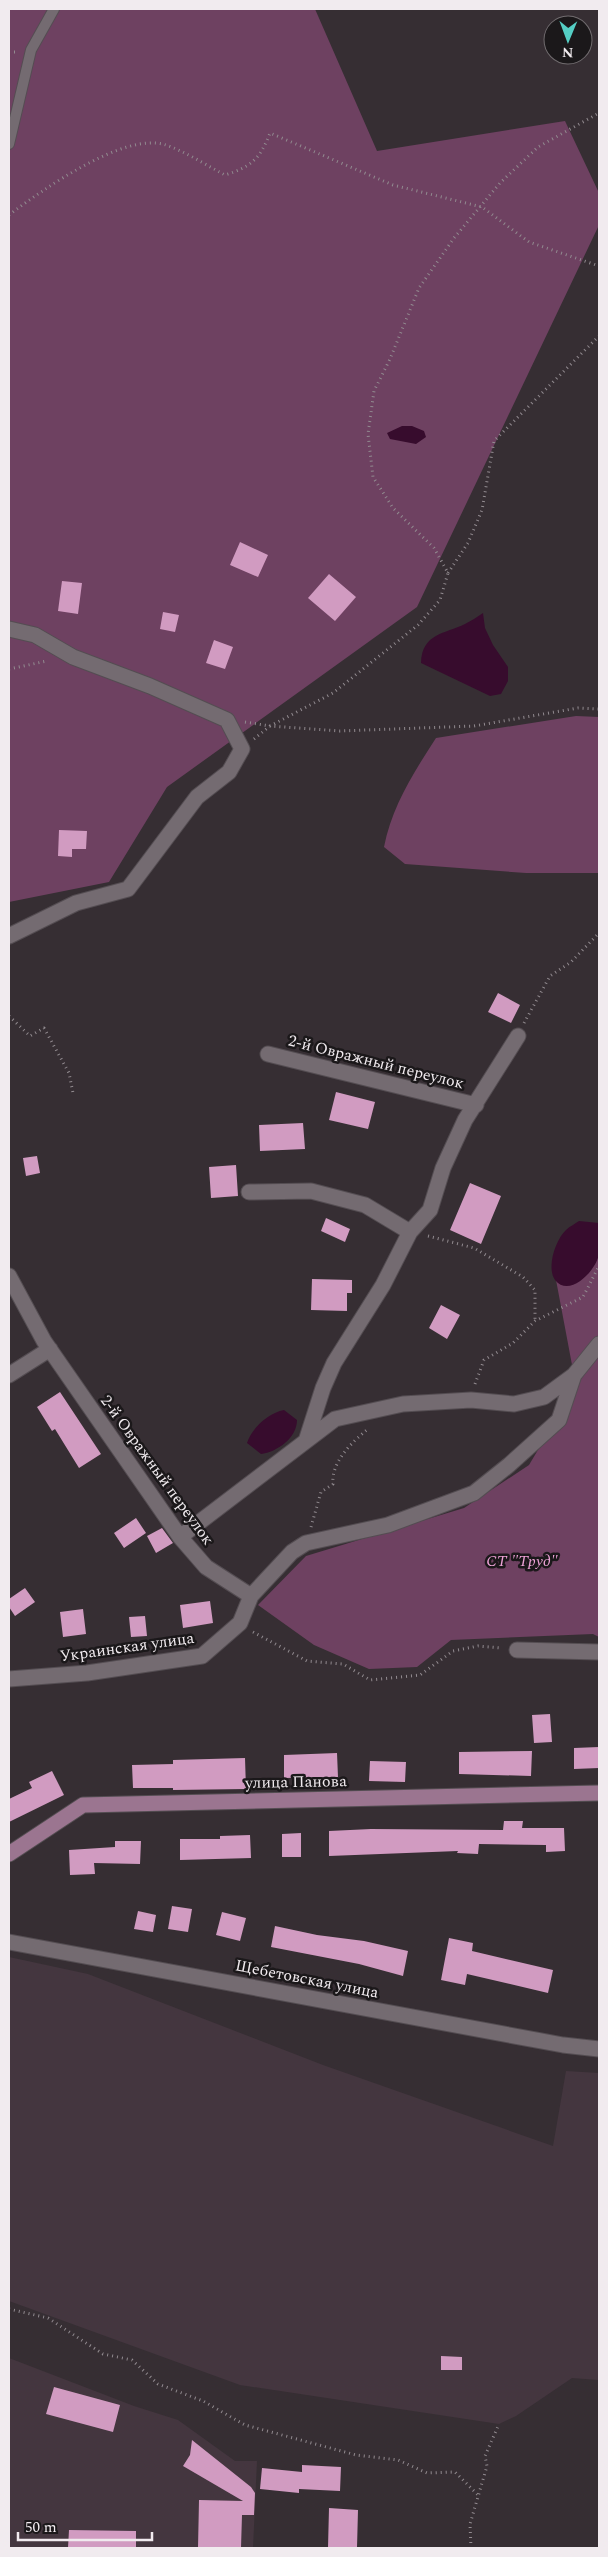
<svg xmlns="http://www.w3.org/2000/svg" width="608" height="2557" viewBox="0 0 608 2557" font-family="Spectral,serif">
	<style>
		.built { fill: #44363f }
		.green { fill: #6e4161 }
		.water { fill: #370c2d }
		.building { fill: #d19bc1 }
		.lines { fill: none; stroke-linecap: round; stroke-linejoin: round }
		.lane-casing { stroke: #544d52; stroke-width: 12 }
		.street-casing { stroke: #544d52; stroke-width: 17 }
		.secondary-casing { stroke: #544d52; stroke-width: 17 }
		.path { stroke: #928b90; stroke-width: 3; stroke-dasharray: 1 4; stroke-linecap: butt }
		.lane { stroke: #746b71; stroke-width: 10 }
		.street { stroke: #746b71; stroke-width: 15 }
		.secondary { stroke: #9b7590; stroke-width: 15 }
		.labels { text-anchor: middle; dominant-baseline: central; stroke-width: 5; stroke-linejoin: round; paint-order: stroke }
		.street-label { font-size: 16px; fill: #f1ebef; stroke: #1b181a }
		.park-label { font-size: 16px; font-style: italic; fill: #eea2d7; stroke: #1b181a }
	</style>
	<rect width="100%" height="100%" fill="#362e33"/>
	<!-- built -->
	<path class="built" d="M9 1957 88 1974 323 2065 553 2146 566 2071 599 2073V2380L572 2378 516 2416 499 2424 240 2385 9 2301Z
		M9 2358 134 2406 178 2420 235 2461H257L253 2548H9Z"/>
	<!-- green -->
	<path class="green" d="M9 9H315L377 151 565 121 599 193V225L417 607 167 787 109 882 9 902Z
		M576 716 599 717V873H526L405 864 384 847C392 806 414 772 436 738Z
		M599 1240V1637L593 1634 451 1640 417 1667 369 1669 314 1645 258 1605 306 1556 464 1508 529 1465 576 1386 553 1264Z"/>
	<!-- water -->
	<path class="water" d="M402 426H412L424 431 426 437 416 444 390 439 387 433Z
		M483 613 485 628 493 645 508 667V681L501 694 490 696 421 663C422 633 445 634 465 624 471 621 477 617 483 613Z
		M579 1221 599 1223C599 1233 601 1244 599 1254 597 1269 570 1299 555 1280 546 1267 556 1239 566 1230 570 1226 575 1224 579 1221Z
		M284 1410 297 1420C297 1438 277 1452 261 1454L247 1443C252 1428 268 1413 284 1410Z"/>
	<!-- building -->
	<path class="building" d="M240 542 268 555 258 577 230 565Z
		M329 574 356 597 335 621 308 598Z
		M62 581 82 583 78 614 58 611Z
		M163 612 179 615 175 632 160 629Z
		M214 640 233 647 225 669 206 663Z
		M59 830 87 831 86 849H72V857L58 856Z
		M498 993 520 1005 511 1023 488 1012Z
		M336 1092 375 1102 368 1129 329 1120Z
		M303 1123 305 1149 260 1151 259 1125Z
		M37 1156 40 1173 26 1176 23 1158Z
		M236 1165 238 1196 211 1198 209 1167Z
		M470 1183 501 1196 481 1244 450 1230Z
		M326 1218 350 1229 345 1242 321 1231Z
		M312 1279 352 1280V1293H347V1311L311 1310Z
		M441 1305 460 1315 447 1339 429 1328Z
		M60 1392 101 1454 79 1468 55 1429 52 1431 37 1407Z
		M136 1518 146 1533 124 1548 114 1533Z
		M162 1528 173 1543 156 1553 147 1536Z
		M25 1588 35 1602 15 1616 9 1607V1599Z
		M210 1601 213 1623 183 1628 180 1605Z
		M83 1609 86 1634 63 1637 60 1612Z
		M145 1616 147 1636 131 1637 129 1617Z
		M550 1714 552 1742 534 1743 532 1715Z
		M599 1747V1768L574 1769V1748Z
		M532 1751 531 1776 459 1774V1752Z
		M337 1753 338 1777 284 1778V1755Z
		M245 1758 246 1789 173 1790V1788H133L132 1765 173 1764V1760Z
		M370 1761 406 1762 405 1782 369 1781Z
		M52 1771 64 1795 9 1822V1799L32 1788 29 1782Z
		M504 1821H523L522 1828H564L565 1851 546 1852V1845L479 1844 478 1854 457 1853 458 1851 329 1856V1831L371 1829 503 1830Z
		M301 1833V1857H282V1834Z
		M250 1835 251 1858 180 1860V1839H220V1836Z
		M115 1841H141L140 1864 94 1863 95 1874 70 1875 69 1850 115 1847Z
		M172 1906 192 1909 188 1932 168 1929Z
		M138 1911 156 1915 153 1932 134 1929Z
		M222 1912 246 1918 240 1941 216 1935Z
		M275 1926 317 1935 364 1941 408 1951 403 1976 359 1964 271 1947Z
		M449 1938 473 1943 472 1951 553 1970 548 1993 467 1974 465 1985 441 1980Z
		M441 2356 462 2357V2370H441Z
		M54 2387 120 2405 113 2432 46 2414Z
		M192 2440 251 2487 255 2493 254 2515H242L241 2548H198L199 2500 243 2501 183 2466 190 2455Z
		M302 2465 341 2467 340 2491 299 2489V2493L260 2489 262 2468 302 2472Z
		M329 2508 358 2510 357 2548H328Z
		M69 2530 136 2531V2548H68Z"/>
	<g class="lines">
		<defs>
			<path id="lane" d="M9 144 31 50 54 9"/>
			<path id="street" d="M9 629 35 635 73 657 150 686 227 720 242 749 229 772 197 797 128 889 76 903 9 936
				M268 1054 476 1105
				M249 1192 311 1191 365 1205 410 1232
				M9 1276 44 1341 180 1537 206 1567 251 1596
				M9 1375 50 1349
				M306 1441 323 1388 334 1363 383 1285 410 1232 430 1210 443 1168 465 1120 518 1036
				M180 1537 335 1419 403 1404 471 1400 514 1404 544 1397 574 1375
				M517 1650 599 1652
				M9 1679 87 1673 202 1656 240 1623 251 1596 292 1552 306 1543 388 1525 474 1493 509 1465 559 1420 574 1375 599 1344
				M9 1942 563 2045 599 2049"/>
			<path id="secondary" d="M9 1854 83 1805 599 1793"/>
		</defs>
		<!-- lane casing -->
		<use href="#lane" class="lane-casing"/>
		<!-- street casing -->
		<use href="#street" class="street-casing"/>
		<!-- secondary casing -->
		<use href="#secondary" class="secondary-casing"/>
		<!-- path -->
		<path class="path" d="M9 52H18
			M9 215C42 190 125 131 166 145 186 152 206 165 225 175 251 167 260 159 270 133L393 185 482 207 529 242 599 266
			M448 573 468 543 482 510 494 441 599 336
			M9 669 47 661
			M245 722 270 726 333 693 418 625 440 600 448 573 434 548 393 508 373 477 368 434 374 391 390 359 419 288 454 238 500 183 538 147 599 113
			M254 739 270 726 340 731 474 726 578 708 599 709
			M9 1016 30 1036 44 1028 69 1073 73 1093
			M524 1023 550 976 571 962 599 933
			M428 1236 474 1248 523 1277 535 1290V1321
			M475 1384 484 1360 513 1343 535 1321 583 1297 599 1266
			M311 1527 321 1492 333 1484C331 1462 352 1442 368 1429
			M253 1632 307 1661 343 1664 370 1680 420 1675 453 1651 478 1646 502 1648
			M9 2309 48 2318 103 2354 132 2360 158 2384 203 2401 245 2425 356 2455 398 2460 427 2473 455 2472 478 2495
			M471 2548 470 2524 487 2466 485 2456 499 2424"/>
		<!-- lane -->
		<use href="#lane" class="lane"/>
		<!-- street -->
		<use href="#street" class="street"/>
		<!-- secondary -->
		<use href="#secondary" class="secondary"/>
	</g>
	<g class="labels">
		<!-- street labels -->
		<g class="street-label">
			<text transform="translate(376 1062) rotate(14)">2-й Овражный переулок</text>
			<text transform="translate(157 1470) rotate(54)">2-й Овражный переулок</text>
			<text transform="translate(127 1647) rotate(-8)">Украинская улица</text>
			<text transform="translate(296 1782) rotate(-1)">улица Панова</text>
			<text transform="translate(307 1979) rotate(11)">Щебетовская улица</text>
		</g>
		<!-- park labels -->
		<g class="park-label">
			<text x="522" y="1561">СТ "Труд"</text>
		</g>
	</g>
	<!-- border -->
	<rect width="608" height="2557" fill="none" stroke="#f1ebef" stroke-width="20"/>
	<!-- north arrow -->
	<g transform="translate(568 40) rotate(181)"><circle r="24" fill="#1b181a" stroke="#716c6f"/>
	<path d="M0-4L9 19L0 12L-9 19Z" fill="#55cec4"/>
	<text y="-8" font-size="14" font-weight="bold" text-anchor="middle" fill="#f1ebef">N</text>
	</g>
	<!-- scale -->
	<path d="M18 2532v8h134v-8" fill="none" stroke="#f1ebef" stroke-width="2.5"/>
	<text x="25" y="2532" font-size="15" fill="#f1ebef" stroke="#1b181a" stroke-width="4" paint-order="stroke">50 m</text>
</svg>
